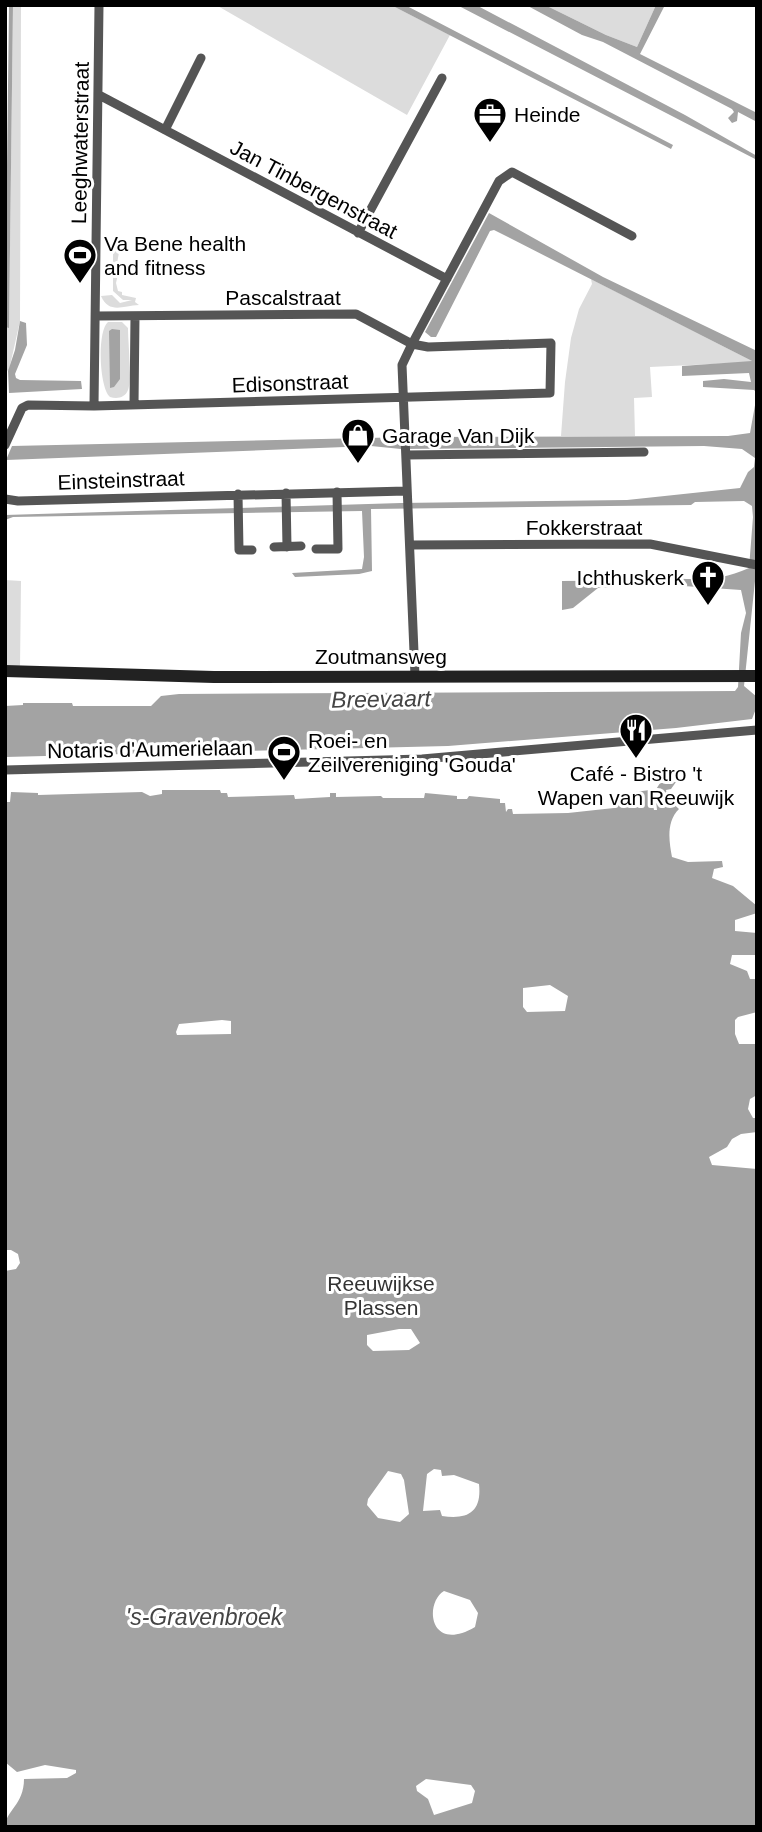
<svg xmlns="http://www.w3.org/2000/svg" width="762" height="1832" viewBox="0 0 762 1832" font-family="Helvetica,sans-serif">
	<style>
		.green { fill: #dcdcdc }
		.water { fill: #a3a3a3; fill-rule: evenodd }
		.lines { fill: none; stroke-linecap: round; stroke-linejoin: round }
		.street { stroke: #555; stroke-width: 9 }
		.secondary { stroke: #222; stroke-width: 12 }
		.labels { text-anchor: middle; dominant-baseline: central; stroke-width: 6; stroke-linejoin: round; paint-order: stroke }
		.poi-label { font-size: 21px; fill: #000; stroke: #fff; text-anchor: start }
		.street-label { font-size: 21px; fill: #000; stroke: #fff }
		.park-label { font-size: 21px; fill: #333; stroke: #fff }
		.water-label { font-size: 23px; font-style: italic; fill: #444; stroke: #fff }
	</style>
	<rect width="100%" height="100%" fill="#fff"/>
	<!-- green -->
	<path class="green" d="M13 5H21L20 321 9 370 6 371 5 328 9 327Z
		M216 5H391L450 35 407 115Z
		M545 5H656L637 47 606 35Z
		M115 241 116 244 120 247 116 269 119 270 116 283 118 291 122 292V295L136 298 135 302 139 305C122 306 109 314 101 296L112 295 120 303 132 300H123L113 291V244Z
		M591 279 754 362 650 367 652 397 634 398 635 436H561L565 382 571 338 579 309 592 284Z
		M108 322H122L128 328C128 341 132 381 128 390 125 398 117 399 110 397 99 387 97 331 108 322Z
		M5 580 21 581 20 667 5 665Z"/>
	<!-- water -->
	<path class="water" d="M9 5H13L9 328 5 327Z
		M391 5H405L673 145 671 149Z
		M457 5H476L685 115 757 156V160Z
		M526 5H545L606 35 637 47 656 5H665L640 54 757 113V122L738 112 737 121 732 123 728 118 734 112 732 109 603 42 582 35Z
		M489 213 603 277 757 351V393L754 390 703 387V381L724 379 751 382 749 373 682 376V366L752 361 494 230 490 231 436 337H431L425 332Z
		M20 321 26 323 27 345 15 374 16 378 20 380 81 381 82 389 9 393 8 371 15 350Z
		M112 329 120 330V379L114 387 110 388 109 331Z
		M757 394V562L744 686 757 697V706L752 719 676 728 448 746 5 757V706L23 705V703H72L73 706H151L161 696 179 694 735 691 738 687 741 633 746 613 741 590 655 584 598 588 573 608 562 610V581C593 581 623 579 654 578 691 578 714 584 749 568L753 517 752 506 744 501 695 502 691 505 371 509 372 571 359 574 295 577 292 573 362 569 364 557 362 511 13 517 5 520V515L401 503 627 500 740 488 748 472 754 467 755 458 742 449 704 446 401 449 371 446 6 460 12 446 411 437 728 436 750 433Z
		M676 782 671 789 666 790 668 799 679 809C666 822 669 841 672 857L688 862 722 861 723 867 714 869 712 878 733 886 757 906V913L735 920V931L757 933V955H732L730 964 747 971 750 979H757V1012L738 1017 735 1020V1034L739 1044H757V1095L750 1099 748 1109 753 1118H757V1132L741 1134 732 1139 727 1147 709 1157 712 1165 757 1169V1827H5C5 1811 24 1805 24 1779L67 1778 76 1773V1770L45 1765 17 1772 5 1762V1271L16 1269 20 1263 18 1254 11 1250H5V802H10L11 792 38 793V795L142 792 150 796 162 794V790H220L221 793H227L228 797 294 795 295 799 330 797V793H336V797L381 796 383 798H424L425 793 457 796V799H467L469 796 500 799V803H505L506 812 508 809H512L513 814 568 813 614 808V804L619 803V794L650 790 654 810H657L655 791 660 783ZM550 985 568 996 565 1011 527 1012 523 1007V988ZM222 1020 231 1021V1034L177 1035 176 1032 179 1024ZM399 1329H411L420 1343 409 1350 373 1351 367 1345V1335ZM434 1469 441 1470 442 1476 454 1475 479 1484C482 1512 468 1520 442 1516L440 1510 423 1511 427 1474ZM388 1471 401 1474 404 1480 409 1514 400 1522 378 1518 367 1505 368 1499ZM444 1591 470 1600 478 1613 475 1627C429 1654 424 1603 444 1591ZM426 1779 471 1785 475 1791 472 1803 434 1815 428 1799 417 1791 416 1786Z"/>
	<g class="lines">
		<!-- street -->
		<path class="street" d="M99 95 447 279
			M165 130 201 58
			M358 233 442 78
			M134 405 135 316
			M94 406 99 5
			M5 445 22 408 28 405 94 406 550 393 551 343 428 347 412 344 356 314 96 316
			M406 455 644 452
			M286 493 287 547
			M238 494 239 550H252
			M5 499 18 501 406 491
			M410 545 650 544 757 565
			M274 547 301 546
			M316 549H338L337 492
			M415 676 402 365 412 344 499 181 512 172 632 236
			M5 770 422 759 757 730"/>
		<!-- secondary -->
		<path class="secondary" d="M5 671 214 677 757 676"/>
	</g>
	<!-- icons -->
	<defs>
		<symbol id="office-pin" viewBox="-11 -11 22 30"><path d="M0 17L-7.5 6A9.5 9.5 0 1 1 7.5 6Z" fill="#000" stroke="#fff"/><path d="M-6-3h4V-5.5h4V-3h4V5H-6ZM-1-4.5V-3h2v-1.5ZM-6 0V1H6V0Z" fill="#fff"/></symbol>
		<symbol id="stadium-pin" viewBox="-11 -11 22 30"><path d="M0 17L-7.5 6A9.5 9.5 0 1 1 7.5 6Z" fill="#000" stroke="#fff"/><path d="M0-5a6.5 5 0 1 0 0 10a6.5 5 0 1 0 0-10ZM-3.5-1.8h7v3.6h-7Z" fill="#fff"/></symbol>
		<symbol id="shop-pin" viewBox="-11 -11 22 30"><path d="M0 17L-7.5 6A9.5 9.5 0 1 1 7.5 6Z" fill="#000" stroke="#fff"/><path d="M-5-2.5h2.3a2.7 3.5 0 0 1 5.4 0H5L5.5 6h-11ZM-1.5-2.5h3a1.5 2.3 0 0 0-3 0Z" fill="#fff"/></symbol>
		<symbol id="church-pin" viewBox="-11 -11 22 30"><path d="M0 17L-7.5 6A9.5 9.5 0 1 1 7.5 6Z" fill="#000" stroke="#fff"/><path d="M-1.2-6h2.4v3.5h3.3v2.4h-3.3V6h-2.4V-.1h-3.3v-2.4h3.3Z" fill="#fff"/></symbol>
		<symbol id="restaurant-pin" viewBox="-11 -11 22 30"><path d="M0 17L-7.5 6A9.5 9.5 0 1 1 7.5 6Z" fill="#000" stroke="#fff"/><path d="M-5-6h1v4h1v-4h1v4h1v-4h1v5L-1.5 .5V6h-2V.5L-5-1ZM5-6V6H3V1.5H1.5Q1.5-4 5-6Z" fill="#fff"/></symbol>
	</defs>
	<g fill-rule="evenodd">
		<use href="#office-pin" x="471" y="95" width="38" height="52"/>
		<use href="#stadium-pin" x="61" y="236" width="38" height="52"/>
		<use href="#shop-pin" x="339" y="416" width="38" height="52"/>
		<use href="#church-pin" x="689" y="558" width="38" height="52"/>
		<use href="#restaurant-pin" x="617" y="711" width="38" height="52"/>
		<use href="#stadium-pin" x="265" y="733" width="38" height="52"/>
	</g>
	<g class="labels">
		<!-- poi labels -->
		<g class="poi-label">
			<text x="514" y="114">Heinde</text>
			<text x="104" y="243">Va Bene health<tspan x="104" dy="24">and fitness</tspan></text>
			<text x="382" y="435">Garage Van Dijk</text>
			<text x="684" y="577" text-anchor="end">Ichthuskerk</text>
			<text x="308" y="740">Roei- en<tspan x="308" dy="24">Zeilvereniging 'Gouda'</tspan></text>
			<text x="636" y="773" text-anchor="middle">Café - Bistro 't<tspan x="636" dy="24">Wapen van Reeuwijk</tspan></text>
		</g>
		<!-- street labels -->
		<g class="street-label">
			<text transform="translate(80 143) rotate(-89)">Leeghwaterstraat</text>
			<text transform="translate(314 189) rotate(28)">Jan Tinbergenstraat</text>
			<text x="283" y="297">Pascalstraat</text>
			<text transform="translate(290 383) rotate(-2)">Edisonstraat</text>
			<text transform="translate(121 480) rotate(-2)">Einsteinstraat</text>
			<text x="584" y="527">Fokkerstraat</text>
			<text x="381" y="656">Zoutmansweg</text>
			<text transform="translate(150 749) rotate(-1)">Notaris d'Aumerielaan</text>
		</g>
		<!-- park labels -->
		<g class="park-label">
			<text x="381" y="1283">Reeuwijkse<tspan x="381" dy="24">Plassen</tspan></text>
		</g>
		<!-- water labels -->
		<g class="water-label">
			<text transform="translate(381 699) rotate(-1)">Breevaart</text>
			<text x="204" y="1617">'s-Gravenbroek</text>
		</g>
	</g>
	<!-- border -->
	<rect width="762" height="1832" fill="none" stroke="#000000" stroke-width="14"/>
</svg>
